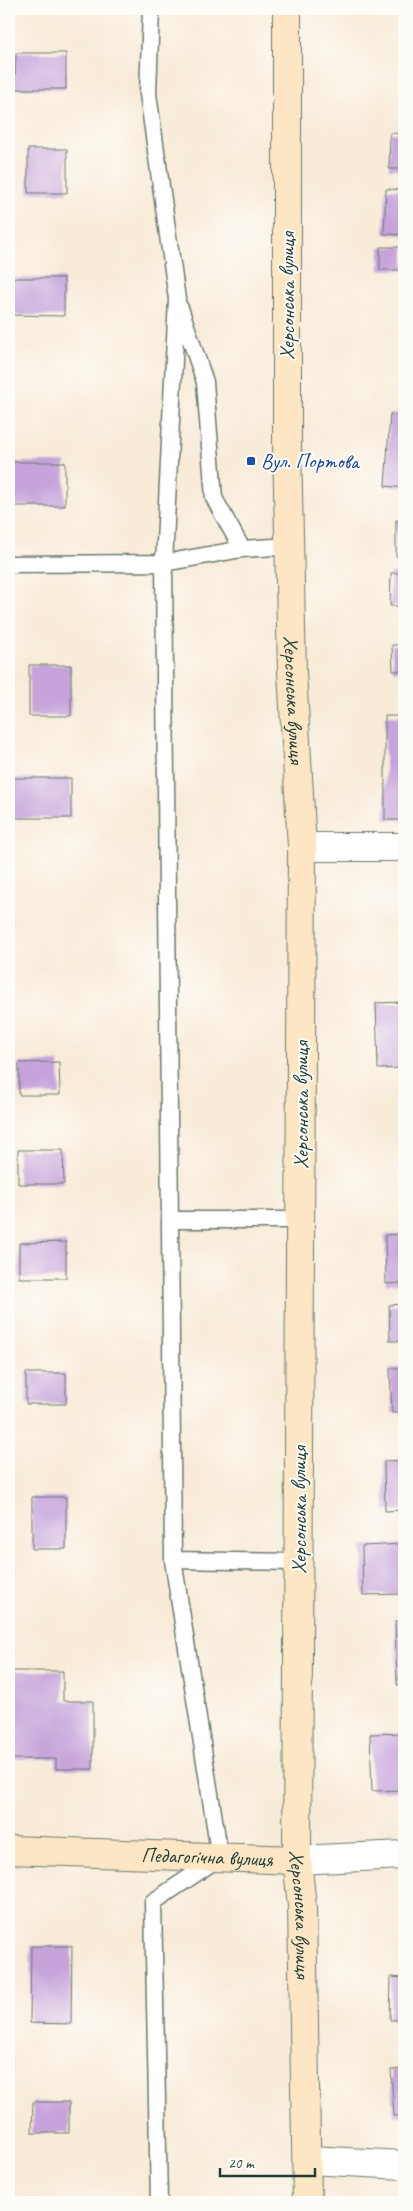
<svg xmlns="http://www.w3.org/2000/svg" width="413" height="2211" viewBox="0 0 413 2211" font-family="Caveat,sans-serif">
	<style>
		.building { fill: #c6a3db }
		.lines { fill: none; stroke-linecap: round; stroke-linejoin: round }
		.service-casing { stroke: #6b7a6d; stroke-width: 19 }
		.minor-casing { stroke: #6b7a6d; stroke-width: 30 }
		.secondary-casing { stroke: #6b7a6d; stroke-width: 30 }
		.service { stroke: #fff; stroke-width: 16 }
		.minor { stroke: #fff; stroke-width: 28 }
		.secondary { stroke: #fce6c4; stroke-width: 28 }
		.transit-dot { fill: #1a4fb4; stroke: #fdfcf7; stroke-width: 2 }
		.labels { text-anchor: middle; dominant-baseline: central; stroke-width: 4; stroke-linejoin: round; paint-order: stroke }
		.street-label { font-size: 21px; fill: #1f3d34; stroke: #fdfcf7 }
		.transit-label { font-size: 21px; fill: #164399; stroke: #fdfcf7; text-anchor: start }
	</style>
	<rect width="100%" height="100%" fill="#fdfcf7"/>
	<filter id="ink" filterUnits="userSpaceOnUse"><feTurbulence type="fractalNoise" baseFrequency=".02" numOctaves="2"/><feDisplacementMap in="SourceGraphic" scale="10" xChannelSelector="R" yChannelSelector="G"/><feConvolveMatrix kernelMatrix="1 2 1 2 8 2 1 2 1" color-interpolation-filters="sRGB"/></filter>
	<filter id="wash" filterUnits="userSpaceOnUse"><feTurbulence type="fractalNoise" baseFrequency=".0096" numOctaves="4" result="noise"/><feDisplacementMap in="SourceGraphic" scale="20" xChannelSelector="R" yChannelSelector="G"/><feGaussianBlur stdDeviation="1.12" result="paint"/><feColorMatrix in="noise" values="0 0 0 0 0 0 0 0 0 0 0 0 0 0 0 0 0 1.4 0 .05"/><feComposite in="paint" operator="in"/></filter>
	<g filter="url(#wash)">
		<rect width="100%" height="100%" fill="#f8ebd8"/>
		<g id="blocks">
			<!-- building -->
			<path class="building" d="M402 20H404V51H401Z
				M16 53H66V89H15Z
				M390 133 404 134V169H389Z
				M28 149H67V193H28Z
				M386 189 404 190V235L384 234Z
				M380 247H404V270H380Z
				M9 278H64V316L9 315Z
				M390 414 404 415V488L385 486Z
				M9 462H65V506H9Z
				M396 520H404V556H396Z
				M391 573H404V606H390Z
				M392 645H404V671H393Z
				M29 665H71V716H29Z
				M385 716H404V820H385Z
				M9 778H71V818H9Z
				M404 1002V1068L378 1069 376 1003Z
				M59 1062 60 1095H19V1063Z
				M18 1150H63L64 1184H18Z
				M404 1234V1283L386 1284 385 1235Z
				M66 1242V1278H19V1243Z
				M404 1304V1341H390L389 1305Z
				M390 1368H404V1412L392 1413Z
				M26 1373H66V1404H26Z
				M404 1460V1510L385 1511 384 1461Z
				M32 1497H66V1549H32Z
				M404 1544V1594L363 1595 362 1546Z
				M395 1621H404V1685H397Z
				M9 1671H63V1701H93V1769H56V1759H9Z
				M404 1733V1790L372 1791 370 1734Z
				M31 1946H72L71 2024 30 2023Z
				M391 1977 404 1978V2020H390Z
				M404 2069V2116H394L391 2070Z
				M33 2102H69V2133H32Z"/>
		</g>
	</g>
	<g filter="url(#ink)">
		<use href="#blocks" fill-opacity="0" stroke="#6b7a6d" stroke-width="1"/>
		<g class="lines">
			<defs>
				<path id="service" d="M151 9 148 94 177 299 164 563 173 1560 220 1857 153 1902 159 2202
					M180 308 205 382 214 498 242 549
					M9 564 164 563 242 549 291 546
					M170 1220H300
					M173 1560 299 1562"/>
				<path id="minor" d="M302 847H404
					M297 1860 404 1855
					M308 2160 404 2165"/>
				<g id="secondary">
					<path id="s1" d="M287 9V445L292 672 302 847 297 1860 302 1906 307 2202"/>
					<path id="s2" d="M9 1850 297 1860"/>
				</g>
			</defs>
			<!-- service casing -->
			<use href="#service" class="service-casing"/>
			<!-- minor casing -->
			<use href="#minor" class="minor-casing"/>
			<!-- secondary casing -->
			<use href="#secondary" class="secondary-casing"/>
			<!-- service -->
			<use href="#service" class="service"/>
			<!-- minor -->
			<use href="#minor" class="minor"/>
			<!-- secondary -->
			<use href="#secondary" class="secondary"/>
		</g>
	</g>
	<!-- markers -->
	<rect class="transit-dot" x="246" y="456" width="10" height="10" rx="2.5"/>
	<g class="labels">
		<!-- street labels -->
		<g class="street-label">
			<text transform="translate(287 296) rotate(-90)">Херсонська вулиця</text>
			<text stroke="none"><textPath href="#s1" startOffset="691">Херсонська вулиця</textPath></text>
			<text transform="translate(301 1105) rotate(-90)">Херсонська вулиця</text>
			<text transform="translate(299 1510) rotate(-90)">Херсонська вулиця</text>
			<text stroke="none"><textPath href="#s2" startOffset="198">Педагогічна вулиця</textPath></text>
			<text stroke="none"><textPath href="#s1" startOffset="1906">Херсонська вулиця</textPath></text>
		</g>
		<!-- transit labels -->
		<g class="transit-label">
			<text x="261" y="461">Вул. Портова</text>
		</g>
	</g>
	<!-- margin -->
	<rect width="413" height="2211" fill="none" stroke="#fdfcf7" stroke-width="30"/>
	<!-- scale -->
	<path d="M220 2168v8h95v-8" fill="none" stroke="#1f3d34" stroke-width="2.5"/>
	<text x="228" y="2168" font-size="15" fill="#1f3d34" stroke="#fdfcf7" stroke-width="4" paint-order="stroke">20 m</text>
</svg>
